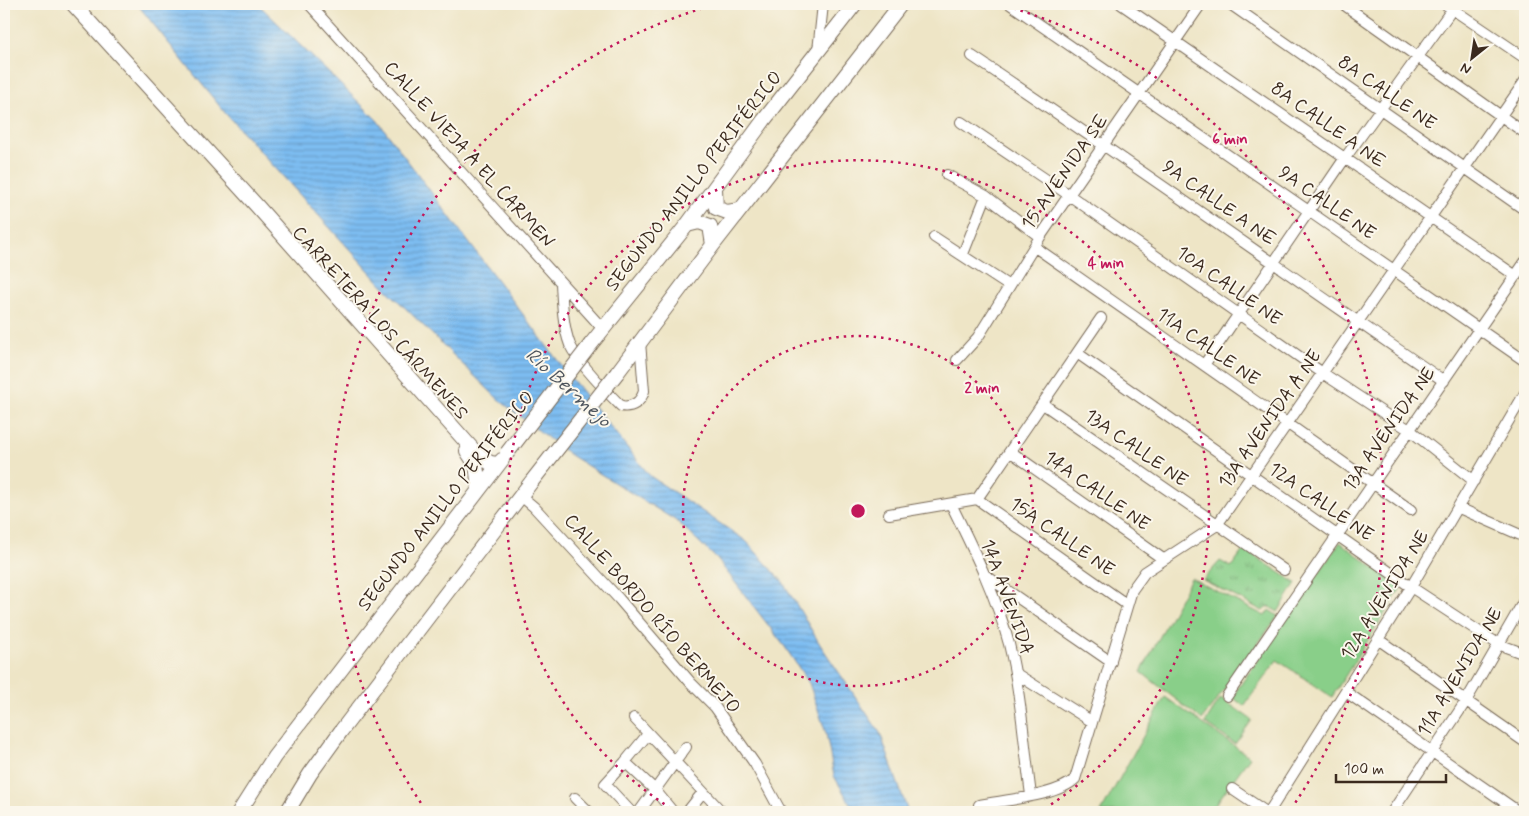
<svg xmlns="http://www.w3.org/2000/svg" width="1529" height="816" viewBox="0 0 1529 816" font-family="Mynerve,sans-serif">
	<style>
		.grass { fill: url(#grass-tufts); stroke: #627c54 }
		.pitch { fill: #89cf89; stroke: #627c54 }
		.water { fill: url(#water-rules); stroke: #5c7488 }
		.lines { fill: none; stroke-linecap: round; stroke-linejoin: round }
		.minor-casing { stroke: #7a6b59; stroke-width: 12 }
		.major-casing { stroke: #7a6b59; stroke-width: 16 }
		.minor { stroke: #fff; stroke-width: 10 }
		.major { stroke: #fff; stroke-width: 14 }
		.major-bridge-casing { stroke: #7a6b59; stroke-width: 16; stroke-linecap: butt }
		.major-bridge { stroke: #fff; stroke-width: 14 }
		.ring { fill: none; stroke: #c2185b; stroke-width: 2.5; stroke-dasharray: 2.5 5 }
		.labels { text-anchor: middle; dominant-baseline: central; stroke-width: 4; stroke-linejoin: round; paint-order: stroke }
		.street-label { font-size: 19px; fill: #3b2a1e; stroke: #fbf7ec }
		.water-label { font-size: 20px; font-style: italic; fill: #4f565e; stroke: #fbf7ec }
		.centre { fill: #c2185b; stroke: #fbf7ec; stroke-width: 2.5 }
		.ring-label { font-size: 15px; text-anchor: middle; font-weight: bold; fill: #c2185b; stroke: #fbf7ec; stroke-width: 4; stroke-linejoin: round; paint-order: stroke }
	</style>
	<defs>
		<pattern id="grass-tufts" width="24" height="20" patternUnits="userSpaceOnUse" patternTransform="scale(1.25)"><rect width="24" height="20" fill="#89cf89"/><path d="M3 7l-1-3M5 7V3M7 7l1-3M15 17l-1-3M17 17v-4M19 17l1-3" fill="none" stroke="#71a86f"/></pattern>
		<pattern id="water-rules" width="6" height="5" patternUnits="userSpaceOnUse" patternTransform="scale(1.25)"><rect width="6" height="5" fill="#7dbdf2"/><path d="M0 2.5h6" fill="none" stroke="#689ac3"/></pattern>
	</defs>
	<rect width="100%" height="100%" fill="#fbf7ec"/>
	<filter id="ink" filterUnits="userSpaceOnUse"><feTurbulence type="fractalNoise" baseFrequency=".02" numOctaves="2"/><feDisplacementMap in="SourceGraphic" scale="10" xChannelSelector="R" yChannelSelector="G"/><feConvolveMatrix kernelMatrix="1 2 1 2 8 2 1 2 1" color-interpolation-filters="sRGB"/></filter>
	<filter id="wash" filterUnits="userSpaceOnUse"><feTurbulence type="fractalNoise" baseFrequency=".0096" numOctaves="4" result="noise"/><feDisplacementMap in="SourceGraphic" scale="20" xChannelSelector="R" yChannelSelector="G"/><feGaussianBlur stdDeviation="1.12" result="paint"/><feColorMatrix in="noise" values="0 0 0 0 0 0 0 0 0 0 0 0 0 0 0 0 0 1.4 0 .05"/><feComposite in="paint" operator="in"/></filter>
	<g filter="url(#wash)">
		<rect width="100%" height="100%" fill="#eee5c6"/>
		<!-- grass -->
		<path class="grass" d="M1244 549 1296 583 1278 612 1268 606 1263 611 1203 580 1220 561 1231 567Z"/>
		<!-- pitch -->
		<path class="pitch" d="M1340 542 1401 588 1332 697 1277 660 1244 706 1232 697Z
			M1191 578 1265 616 1269 610 1278 616 1202 720 1141 672Z
			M1165 697 1250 757 1210 812H1101Z
			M1221 698 1252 720 1235 744 1205 723Z"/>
		<!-- water -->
		<path class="water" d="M137 4H258L377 120 564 369 650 476 746 541 783 582 821 646 880 733 908 812H855L834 776 826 733 809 683 785 647 717 559 678 522 570 455 498 399 383 286 226 114Z"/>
	</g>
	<g filter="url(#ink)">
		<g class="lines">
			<defs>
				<path id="minor" d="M309 4 603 329
					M1010 4 1525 361
					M1121 4 1516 276
					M1230 4 1525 210
					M1343 4 1525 133
					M1445 4 1525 58
					M818 51 823 4
					M972 56C1131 162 1286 273 1444 381
					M961 122 1069 195 1324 374 1411 431 1474 481
					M947 175 986 196 1040 237
					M934 237 1009 286
					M1035 247 1411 510
					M963 254 986 196
					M561 283C562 303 563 327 570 345 578 362 607 392 621 406 632 408 641 402 644 391L640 342
					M1077 353 1411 587 1498 644 1525 654
					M957 360 978 337 1040 237 1201 4
					M1204 365 1345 158 1456 4
					M1043 404 1284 570
					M1011 452 1163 559
					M521 496 534 507 619 599 691 683 715 707 755 764 781 812
					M977 499 1126 604
					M951 504C973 549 996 595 1009 644 1021 693 1024 745 1031 795
					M1459 508 1525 537
					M889 514 977 499 1101 318
					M985 575 1111 662
					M1379 640 1525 742
					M1015 673 1091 721
					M1346 692 1519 812
					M1227 696 1525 262
					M634 718 722 812
					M625 762 648 734
					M1232 789 1266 812
					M575 798 589 812
					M979 805C1004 800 1058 796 1075 779L1132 590 1145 572 1217 525 1525 81
					M631 812 605 784 625 762 655 790 673 812
					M639 812 686 747
					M687 812 703 792
					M1269 812 1411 587 1525 393
					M1392 812 1466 701 1525 599"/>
				<path id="major" d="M73 4 257 206 476 453 490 463 498 464
					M715 189 716 208 727 212 740 210
					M687 225 699 222 710 226 713 245
					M591 344 687 225 764 120 855 4
					M617 373 713 245 901 4
					M467 451 476 465 479 487
					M239 812 274 757 502 460
					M287 812 310 774 341 731 532 481"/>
			</defs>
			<!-- minor casing -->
			<use href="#minor" class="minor-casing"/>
			<!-- major casing -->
			<use href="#major" class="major-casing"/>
			<!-- minor -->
			<use href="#minor" class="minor"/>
			<!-- major -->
			<use href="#major" class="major"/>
			<defs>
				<path id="major-bridge" d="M507 453 591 344
					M532 481 617 373"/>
			</defs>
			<!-- major-bridge casing -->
			<use href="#major-bridge" class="major-bridge-casing"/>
			<!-- major-bridge -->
			<use href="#major-bridge" class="major-bridge"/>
		</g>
	</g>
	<!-- distance rings -->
	<g class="ring">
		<circle cx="858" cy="511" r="175"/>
		<path d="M677 812A351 351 0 1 1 1039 812"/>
		<path d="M425 809A526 526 0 0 1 717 4M999 4A526 526 0 0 1 1291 809"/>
	</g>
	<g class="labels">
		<!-- street labels -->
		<g class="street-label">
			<text transform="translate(1387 93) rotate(35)">8A CALLE NE</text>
			<text transform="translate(1328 125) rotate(35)">8A CALLE A NE</text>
			<text transform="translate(469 155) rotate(48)">CALLE VIEJA A EL CARMEN</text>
			<text transform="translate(1065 172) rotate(-55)">15 AVENIDA SE</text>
			<text transform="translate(694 181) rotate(-52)">SEGUNDO ANILLO PERIFÉRICO</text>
			<text transform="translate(1219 203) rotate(35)">9A CALLE A NE</text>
			<text transform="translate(1327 203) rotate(35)">9A CALLE NE</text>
			<text transform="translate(1229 286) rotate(35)">10A CALLE NE</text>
			<text transform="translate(380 323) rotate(48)">CARRETERA LOS CÁRMENES</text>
			<text transform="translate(1208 347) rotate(35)">11A CALLE NE</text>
			<text transform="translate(1270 419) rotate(-55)">13A AVENIDA A NE</text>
			<text transform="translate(1389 429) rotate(-55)">13A AVENIDA NE</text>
			<text transform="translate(1136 448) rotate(35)">13A CALLE NE</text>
			<text transform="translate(1097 491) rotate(35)">14A CALLE NE</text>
			<text transform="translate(446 501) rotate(-52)">SEGUNDO ANILLO PERIFÉRICO</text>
			<text transform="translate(1321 502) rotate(35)">12A CALLE NE</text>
			<text transform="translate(1062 537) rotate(35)">15A CALLE NE</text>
			<text transform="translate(1385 595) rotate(-58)">12A AVENIDA NE</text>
			<text transform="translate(1007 597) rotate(70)">14A AVENIDA</text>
			<text transform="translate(652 614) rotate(49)">CALLE BORDO RÍO BERMEJO</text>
			<text transform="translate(1460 672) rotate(-59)">11A AVENIDA NE</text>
		</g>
		<!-- water labels -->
		<g class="water-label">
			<text transform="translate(568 388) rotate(42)">Río Bermejo</text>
		</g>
	</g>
	<circle cx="858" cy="511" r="8" class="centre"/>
	<g class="ring-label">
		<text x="1230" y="144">6 min</text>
		<text x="1106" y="268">4 min</text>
		<text x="982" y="393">2 min</text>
	</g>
	<!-- margin -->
	<rect width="1529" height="816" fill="none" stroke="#fbf7ec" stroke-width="20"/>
	<!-- north arrow -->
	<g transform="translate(1472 58) rotate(210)" stroke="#fbf7ec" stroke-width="4" paint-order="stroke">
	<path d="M0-4L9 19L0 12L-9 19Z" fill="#3b2a1e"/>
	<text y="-8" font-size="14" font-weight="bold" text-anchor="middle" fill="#3b2a1e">N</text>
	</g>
	<!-- scale -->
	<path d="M1336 774v8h110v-8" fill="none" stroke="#3b2a1e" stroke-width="2.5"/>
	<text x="1344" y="774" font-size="15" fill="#3b2a1e" stroke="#fbf7ec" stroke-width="4" paint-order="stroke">100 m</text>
</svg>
